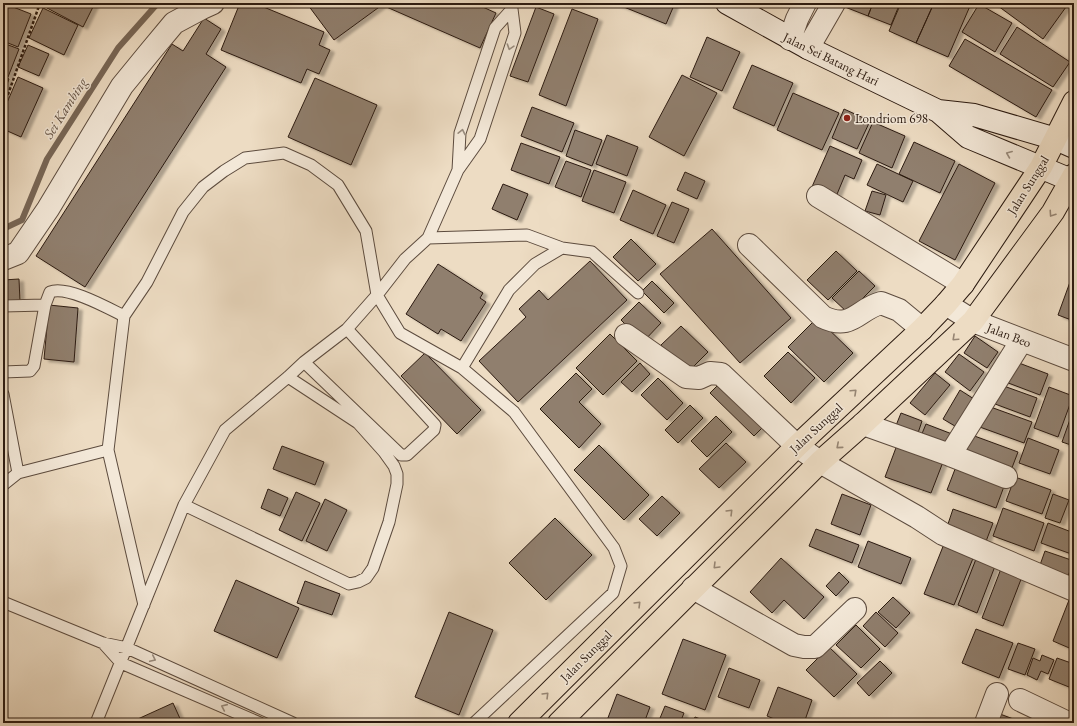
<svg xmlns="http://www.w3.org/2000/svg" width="1077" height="726" viewBox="0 0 1077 726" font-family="'EB Garamond',serif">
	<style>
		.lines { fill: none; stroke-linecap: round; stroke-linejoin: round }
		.stream { stroke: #786757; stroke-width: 6 }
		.building { fill: #907f6e; stroke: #2c1b11; filter: url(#shadow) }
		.lane-casing { stroke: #5c4b3e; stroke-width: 13 }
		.street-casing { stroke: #5c4b3e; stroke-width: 24 }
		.secondary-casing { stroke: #2c1b11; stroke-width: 24 }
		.primary-casing { stroke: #2c1b11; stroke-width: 24 }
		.path { stroke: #2c1b11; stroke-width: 2.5; stroke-dasharray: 3 2; stroke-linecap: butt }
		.lane { stroke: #f3e8d8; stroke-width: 11 }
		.street { stroke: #f3e8d8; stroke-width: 22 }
		.secondary { stroke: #f3e8d8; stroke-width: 22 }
		.primary { stroke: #eddcc3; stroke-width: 22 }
		.oneway { stroke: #998c7e }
		.oneway2 { stroke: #968573 }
		.poi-dot { fill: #8f2418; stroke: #f3e8d8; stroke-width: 1.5 }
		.labels { text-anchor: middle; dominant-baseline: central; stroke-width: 3; stroke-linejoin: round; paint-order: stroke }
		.street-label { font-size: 13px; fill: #2c1b11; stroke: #f3e8d8 }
		.poi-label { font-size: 13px; fill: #2c1b11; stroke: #f3e8d8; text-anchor: start }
		.water-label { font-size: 14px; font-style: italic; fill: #5f4e40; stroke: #f3e8d8 }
	</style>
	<defs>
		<filter id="shadow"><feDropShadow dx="4.5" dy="2.5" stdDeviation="1" flood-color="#0004"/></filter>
	</defs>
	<rect width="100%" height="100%" fill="#eddcc3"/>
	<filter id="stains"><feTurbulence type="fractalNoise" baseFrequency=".005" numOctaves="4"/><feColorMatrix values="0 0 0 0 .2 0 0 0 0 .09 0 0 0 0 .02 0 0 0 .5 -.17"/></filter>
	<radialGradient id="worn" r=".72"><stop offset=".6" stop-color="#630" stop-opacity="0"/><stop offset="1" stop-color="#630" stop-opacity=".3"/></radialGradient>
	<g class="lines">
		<!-- stream -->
		<path class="stream" d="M3 229 22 220 47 159 118 48 158 3"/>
	</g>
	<!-- building -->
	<path class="building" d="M3 3 31 14 18 47 3 41Z
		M49 3H95L83 27 47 8Z
		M240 3H254L324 32 319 45 330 50 319 74 307 69 301 83 221 50Z
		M311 3H474L496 13 480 48 382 5 334 40 308 5Z
		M614 3H675L666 24Z
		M847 3H873L868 16 845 7Z
		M873 3H900L891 25 868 16Z
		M901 3H934L916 43 889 31Z
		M934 3H964L970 6 948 57 916 43Z
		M994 3H1061L1066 7 1043 39Z
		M1066 3H1074V9Z
		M979 4 1012 23 995 52 962 32Z
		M536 7 554 14 528 82 510 76Z
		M43 8 78 25 64 55 29 38Z
		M572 9 598 19 566 106 539 95Z
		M204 18 221 29 206 54 226 67 85 287 36 256 172 44 183 51Z
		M1017 27 1070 62 1053 87 1000 54Z
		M707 37 740 52 722 91 690 77Z
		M965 39 1052 90 1036 117 949 66Z
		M3 43 19 49 8 77 3 74Z
		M28 45 49 54 39 76 18 67Z
		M752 65 793 83 774 126 733 108Z
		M682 75 717 93 684 156 649 137Z
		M3 76 9 79 3 95Z
		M18 77 43 88 21 137 3 129V112Z
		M315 78 377 105 351 165 288 137Z
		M793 93 839 113 822 150 777 130Z
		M532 107 574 123 562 152 521 136Z
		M844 109 870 121 857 149 832 138Z
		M873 122 905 136 892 168 859 153Z
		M575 130 602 140 592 166 566 156Z
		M607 135 638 147 627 176 596 164Z
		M914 142 955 161 940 193 899 174Z
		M521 143 560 157 549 184 511 170Z
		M830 146 862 160 854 179 845 175 835 199 811 189Z
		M566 161 591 170 581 197 555 187Z
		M877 164 913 181 903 202 867 185Z
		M959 164 995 183 955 260 919 241Z
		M594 170 626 182 614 213 582 201Z
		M685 172 705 181 697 199 677 190Z
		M503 184 528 194 517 220 492 209Z
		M633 190 666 205 653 234 620 220Z
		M872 191 886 195 880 215 865 211Z
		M672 202 689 209 674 243 657 236Z
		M712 229 791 318 740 363 660 274Z
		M631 239 656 264 638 281 613 257Z
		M836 251 857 271 828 300 807 280Z
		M590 261 627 300 518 402 479 361 526 317 519 309 539 290 548 300Z
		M438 264 483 293 480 298 486 302 461 341 441 329 438 334 406 314Z
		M859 271 875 286 848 313 832 298Z
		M19 279 20 302 3 303V280Z
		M652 281 674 303 664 313 642 291Z
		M1070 282 1074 284V321L1058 315Z
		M639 302 661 323 643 342 621 320Z
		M49 305 78 308 74 362 44 359Z
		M817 318 853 353 824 382 788 347Z
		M681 326 708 352 688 372 661 345Z
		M610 334 637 361 603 395 576 368Z
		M975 336 998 352 987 368 964 353Z
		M788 352 815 378 791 403 764 376Z
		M425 353 481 410 457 434 401 376Z
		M959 354 984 372 970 391 945 372Z
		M1011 360 1048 374 1040 395 1003 381Z
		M640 363 650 374 632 392 621 382Z
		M576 373 592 389 579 402 601 424 579 448 540 409Z
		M935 373 950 385 925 415 910 403Z
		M658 378 683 403 667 420 641 395Z
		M722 381 766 424 754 436 710 393Z
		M1001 385 1037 398 1030 417 995 404Z
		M1049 387 1073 396 1058 437 1034 428Z
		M960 390 977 401 960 429 943 419Z
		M690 405 703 418 678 443 665 430Z
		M985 405 1032 422 1024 443 977 426Z
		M1074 408V446L1062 442Z
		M901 413 922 421 917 436 895 428Z
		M716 416 732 432 707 457 691 441Z
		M926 424 952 434 947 446 921 436Z
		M969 434 1018 452 1010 473 962 455Z
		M1028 438 1059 450 1050 474 1019 463Z
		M726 443 746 462 719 488 699 469Z
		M599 445 649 495 624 520 574 470Z
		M897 445 943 462 931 493 885 477Z
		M282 446 324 462 315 485 273 469Z
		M957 464 1006 481 996 508 947 490Z
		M1015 477 1051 490 1042 514 1006 501Z
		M268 489 288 498 280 516 261 508Z
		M296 492 320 503 302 541 279 530Z
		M842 494 871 505 860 535 831 524Z
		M1053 494 1069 500 1060 523 1045 518Z
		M662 496 680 513 657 536 639 519Z
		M325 499 347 510 327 551 306 541Z
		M1003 508 1044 523 1034 551 993 536Z
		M953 509 993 523 985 544 946 530Z
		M555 518 592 555 546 600 509 563Z
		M1048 523 1074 533V555L1041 543Z
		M816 529 859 545 852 563 809 546Z
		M946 539 976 551 954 605 924 594Z
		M868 541 911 558 901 584 858 567Z
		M1045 551 1074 561 1068 576 1040 565Z
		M978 554 997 561 977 613 958 605Z
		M781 558 824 597 804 619 784 600 772 613 750 592Z
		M1004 561 1025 569 1003 626 982 618Z
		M839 572 849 582 836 596 826 586Z
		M236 580 299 608 277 658 214 631Z
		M305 581 340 594 332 615 297 603Z
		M1071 595 1074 596V650L1053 641Z
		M893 597 910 613 896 628 878 612Z
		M449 612 493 630 459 715 415 697Z
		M876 612 898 633 885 647 863 626Z
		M856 625 880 649 861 668 836 645Z
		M976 629 1013 643 999 678 962 663Z
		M683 639 726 655 705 710 662 694Z
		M1018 643 1035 649 1025 675 1008 669Z
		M829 647 857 674 834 697 806 670Z
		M1042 655 1054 660 1048 674 1041 671 1037 680 1027 675 1033 658 1040 661Z
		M1057 658 1074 664V689L1049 679Z
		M880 661 892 673 869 696 857 683Z
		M729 668 760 680 749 708 718 697Z
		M778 687 812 700 804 723H784L767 716Z
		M617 694 650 707 644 723H606Z
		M173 703 182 723H129Z
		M665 706 684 713 680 723H658Z
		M992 711 1024 723H988Z
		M695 717 711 723H692Z
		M820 719 830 723H818Z
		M737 720 746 723H735Z"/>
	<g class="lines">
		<defs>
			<path id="lane" d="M458 170 460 133 495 28 512 9
				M428 238 527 235 562 248 592 252 638 293
				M3 306 45 305
				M124 316 108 450 144 605
				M304 362 401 455H407L434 430 435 425 347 329
				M462 368 509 290 535 264 562 248
				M3 372 30 371 34 366 45 305 50 292C67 285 108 308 124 316L147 282 183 212 203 187 224 171 245 158 284 153 311 165 338 185 366 231 377 295 400 333 462 368 514 412 614 548 621 566 613 593 474 723
				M3 394 18 473
				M3 485 18 473 108 450
				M184 505 349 584 358 582 366 578 373 568 389 522 397 484V474L394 466 384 452 358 423 288 377
				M3 602 103 643 127 648 293 723
				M103 643 121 663 260 723
				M96 723 184 505 225 430 288 377 304 362 347 329 377 295 405 259 428 238 458 170 480 139 515 33 512 9"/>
			<path id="street" d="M790 39 797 19 805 3
				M808 48 834 3
				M818 196 963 284
				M749 245 823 317C852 331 858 309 881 303L899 310 922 329
				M3 259 18 253 48 209 122 86 149 53 174 23 202 8 213 3
				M946 304 973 321 1074 360
				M626 335 686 377 699 378 710 373 721 374 797 446 820 462 917 517 943 534 1074 590
				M863 424 950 455 1006 477
				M950 455 1022 340
				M693 588 794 645 804 647H815L855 609
				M1020 700 1068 723
				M986 723 997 694"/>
			<path id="secondary" d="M727 3 808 48 938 111 968 137 1071 180
				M938 111 974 115 1056 139 1074 147"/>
			<path id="primary" d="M519 723 797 446 922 329 946 304 963 284 1041 167 1074 102
				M559 723 820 462 863 424 973 321 1053 212 1074 175"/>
		</defs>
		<!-- lane casing -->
		<use href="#lane" class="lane-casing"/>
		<!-- street casing -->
		<use href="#street" class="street-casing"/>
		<!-- secondary casing -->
		<use href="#secondary" class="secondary-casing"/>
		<!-- primary casing -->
		<use href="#primary" class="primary-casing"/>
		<!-- path -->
		<path class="path" d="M3 109 40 3"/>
		<!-- lane -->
		<use href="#lane" class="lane"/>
		<!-- street -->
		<use href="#street" class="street"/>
		<!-- secondary -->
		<use href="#secondary" class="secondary"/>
		<!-- primary -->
		<use href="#primary" class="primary"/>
	</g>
	<!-- one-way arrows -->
	<defs><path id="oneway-chevron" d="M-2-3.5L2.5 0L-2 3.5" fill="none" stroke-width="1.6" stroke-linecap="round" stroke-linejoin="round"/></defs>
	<g class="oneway">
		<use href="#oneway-chevron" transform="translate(510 47) rotate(108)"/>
		<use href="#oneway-chevron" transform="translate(462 132) rotate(-78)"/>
		<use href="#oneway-chevron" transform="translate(1009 154) rotate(-158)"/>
		<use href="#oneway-chevron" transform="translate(153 659) rotate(25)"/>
		<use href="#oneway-chevron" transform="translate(224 707) rotate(-156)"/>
	</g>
	<g class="oneway2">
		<use href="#oneway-chevron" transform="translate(1052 214) rotate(124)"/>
		<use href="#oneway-chevron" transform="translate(955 338) rotate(137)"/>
		<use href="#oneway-chevron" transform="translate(854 392) rotate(-43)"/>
		<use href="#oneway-chevron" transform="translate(839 446) rotate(139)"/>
		<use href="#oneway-chevron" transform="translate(730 512) rotate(-45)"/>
		<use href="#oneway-chevron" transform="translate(716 566) rotate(135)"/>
		<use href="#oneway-chevron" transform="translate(638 604) rotate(-45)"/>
		<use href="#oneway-chevron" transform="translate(546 695) rotate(-45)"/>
	</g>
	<!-- markers -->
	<circle class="poi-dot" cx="847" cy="118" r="4"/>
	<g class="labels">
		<!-- street labels -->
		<g class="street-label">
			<text transform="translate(831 59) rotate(26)">Jalan Sei Batang Hari</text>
			<text transform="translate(1028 185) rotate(-58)">Jalan Sunggal</text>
			<text transform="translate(1009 335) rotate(21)">Jalan Beo</text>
			<text transform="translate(816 428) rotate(-43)">Jalan Sunggal</text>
			<text transform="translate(586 656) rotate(-45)">Jalan Sunggal</text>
		</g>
		<!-- poi labels -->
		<g class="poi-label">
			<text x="855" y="118">Londriom 698</text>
		</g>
		<!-- water labels -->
		<g class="water-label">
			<text transform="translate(65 108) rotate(-58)">Sei Kambing</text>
		</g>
	</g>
	<!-- margin -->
	<rect width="1077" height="726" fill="none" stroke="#eddcc3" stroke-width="16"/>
	<rect x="4" y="4" width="1069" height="718" fill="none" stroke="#2c1b11" stroke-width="2"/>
	<rect x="8" y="8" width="1061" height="710" fill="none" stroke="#2c1b11"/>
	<rect width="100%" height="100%" filter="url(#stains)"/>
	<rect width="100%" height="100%" fill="url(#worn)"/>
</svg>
